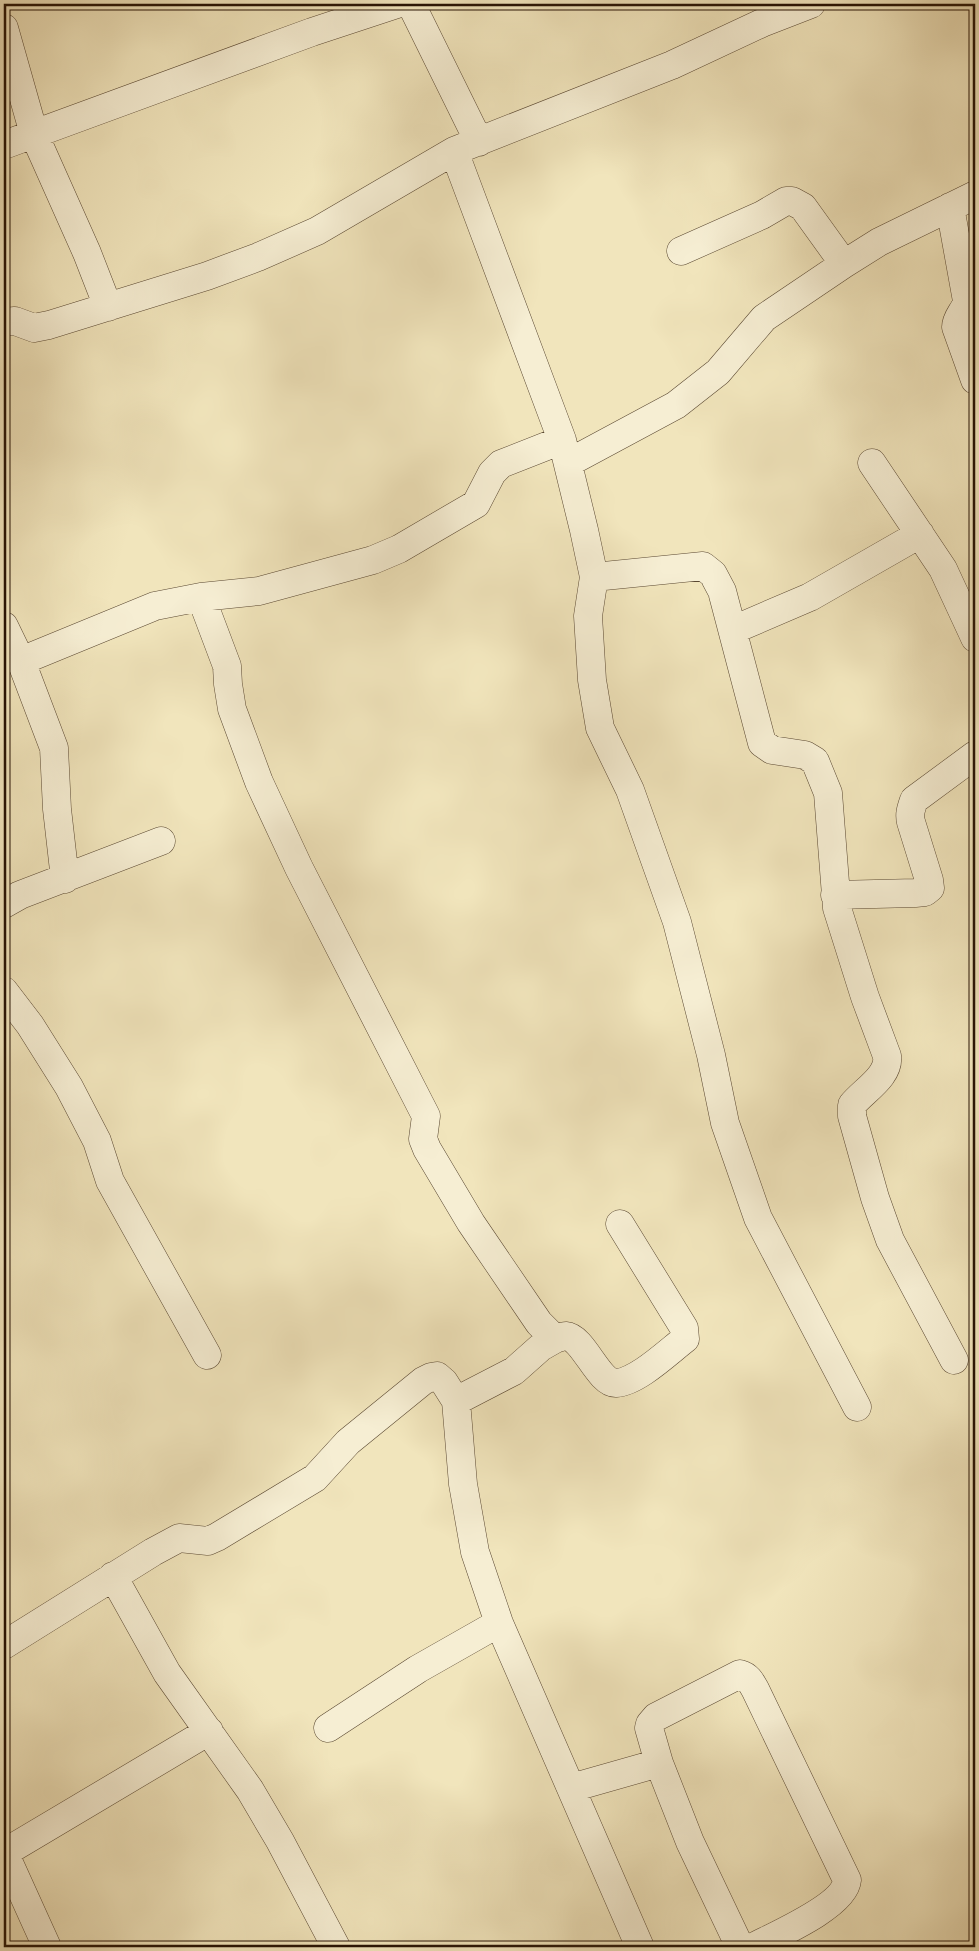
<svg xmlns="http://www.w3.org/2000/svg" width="979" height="1951" viewBox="0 0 979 1951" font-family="Alegreya,serif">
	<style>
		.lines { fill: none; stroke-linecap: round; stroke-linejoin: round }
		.minor-casing { stroke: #5a4832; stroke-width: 29 }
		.minor { stroke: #f6eed3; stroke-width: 28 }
	</style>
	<rect width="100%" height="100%" fill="#f1e5bc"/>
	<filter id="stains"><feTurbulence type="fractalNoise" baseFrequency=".004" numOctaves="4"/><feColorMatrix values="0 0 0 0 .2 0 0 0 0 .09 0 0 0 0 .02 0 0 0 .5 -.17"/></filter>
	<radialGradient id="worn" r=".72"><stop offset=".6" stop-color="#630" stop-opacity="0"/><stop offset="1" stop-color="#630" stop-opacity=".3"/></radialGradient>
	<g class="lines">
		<defs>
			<path id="minor" d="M411 4 479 142
				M4 28 34 134 87 253 108 307
				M4 145 312 32 397 4
				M454 151 562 440 584 530 594 577 588 616 592 680 600 728 630 790 677 922 711 1055 725 1123 758 1218 857 1407
				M950 207 967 301C965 311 956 317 956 327L975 380
				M681 251 762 215 786 201H792L803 207 844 264
				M4 322 15 321 34 328 49 325 207 276 258 257 317 231 454 151 672 65 762 23 811 4
				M568 463 676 405 718 372 764 318 844 264 879 242 975 195
				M872 463 943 569 975 638
				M594 577 703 566 713 574 722 591 762 743 772 750 805 755 815 761 828 793 837 908 865 997 887 1056C890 1076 863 1091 852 1105V1116L875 1198 890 1240 954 1360
				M201 597 227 666 228 684 232 709 259 782 299 868 426 1116 423 1139 427 1149 471 1223 539 1323 555 1339 541 1347 514 1371 456 1401
				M4 626 21 661 54 748 57 809 65 879
				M733 630 810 597 920 534
				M21 661 155 606 201 597 259 591 373 560 399 549 476 504 492 473 501 464 562 440
				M835 895 915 893 925 892 930 888 929 880 911 822C909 814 911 809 914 800L975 755
				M4 904 20 895 161 841
				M4 991 30 1025 69 1087 97 1141 110 1181 207 1355
				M555 1339C558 1338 563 1336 566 1336 583 1337 599 1384 616 1383 637 1382 668 1352 685 1339L684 1328 620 1224
				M113 1576 167 1673 250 1790 280 1841 336 1947
				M4 1645 153 1552 179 1538 208 1541 217 1537 315 1478 348 1442 423 1381 431 1377 437 1376 444 1382 456 1401 463 1484 475 1552 499 1623 640 1947
				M328 1728 418 1669 499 1623
				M571 1788 659 1763
				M4 1852 47 1947
				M4 1853 209 1731
				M740 1947 690 1842 659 1763 649 1728 650 1724 656 1717 740 1674C748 1676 751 1682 755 1689L847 1880C845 1906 774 1936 753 1947"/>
		</defs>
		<!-- minor casing -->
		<use href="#minor" class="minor-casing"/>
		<!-- minor -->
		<use href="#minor" class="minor"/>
	</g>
	<!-- margin -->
	<rect width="979" height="1951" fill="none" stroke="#f1e5bc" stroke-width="20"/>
	<rect x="5" y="5" width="969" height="1941" fill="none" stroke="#271304" stroke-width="2.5"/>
	<rect x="10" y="10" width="959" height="1931" fill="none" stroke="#271304"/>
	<rect width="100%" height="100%" filter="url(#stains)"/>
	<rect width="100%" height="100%" fill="url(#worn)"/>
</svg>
